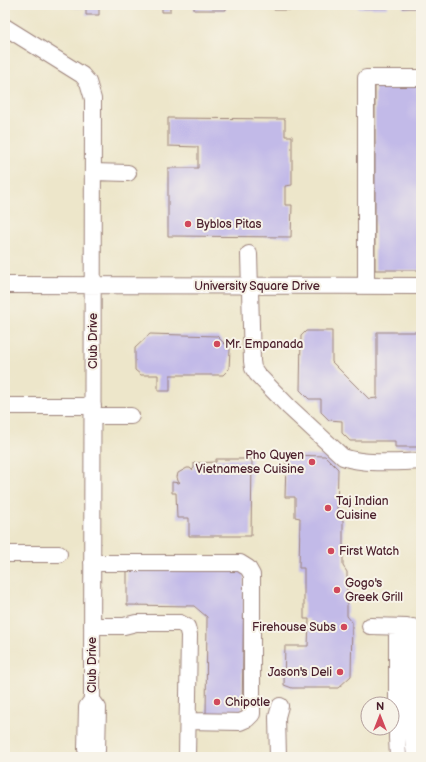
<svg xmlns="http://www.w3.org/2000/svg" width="426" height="762" viewBox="0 0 426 762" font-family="'Balsamiq Sans',sans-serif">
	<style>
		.building { fill: #c2bae8 }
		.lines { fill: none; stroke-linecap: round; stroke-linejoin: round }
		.minor-casing { stroke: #9c827a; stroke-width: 18 }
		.minor { stroke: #fff; stroke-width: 16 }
		.poi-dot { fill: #d1495b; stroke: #f7f3e8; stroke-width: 1.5 }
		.labels { text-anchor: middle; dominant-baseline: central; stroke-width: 4; stroke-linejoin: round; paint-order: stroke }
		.poi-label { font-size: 12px; fill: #4a1f2b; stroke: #f7f3e8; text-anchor: start }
		.street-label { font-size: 12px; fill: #4a1f2b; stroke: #f7f3e8 }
	</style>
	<rect width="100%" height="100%" fill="#f7f3e8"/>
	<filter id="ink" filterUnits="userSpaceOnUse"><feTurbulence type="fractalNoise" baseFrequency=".025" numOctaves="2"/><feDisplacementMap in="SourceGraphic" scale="8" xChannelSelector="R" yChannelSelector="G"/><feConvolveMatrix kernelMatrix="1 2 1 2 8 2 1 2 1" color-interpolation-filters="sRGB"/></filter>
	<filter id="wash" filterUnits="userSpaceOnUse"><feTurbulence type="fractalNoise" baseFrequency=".012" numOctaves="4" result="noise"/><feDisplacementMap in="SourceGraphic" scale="16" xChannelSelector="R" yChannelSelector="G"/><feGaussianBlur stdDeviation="0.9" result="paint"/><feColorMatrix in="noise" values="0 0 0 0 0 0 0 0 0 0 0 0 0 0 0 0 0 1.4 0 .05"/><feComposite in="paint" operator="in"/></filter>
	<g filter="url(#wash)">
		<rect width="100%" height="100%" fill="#ede6ca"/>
		<g id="blocks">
			<!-- building -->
			<path class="building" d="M74 5H99V15H86V8H75Z
				M113 5H145V7H113Z
				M162 5H170V12H162Z
				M194 5H226V10H194Z
				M274 5H306V10H274Z
				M357 5H388V8H357Z
				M403 5H421V8H403Z
				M375 83H421V270H375Z
				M168 118 285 119V136H292V185L285 186V205H292L291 237 168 236V168H198V147L168 146Z
				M306 331H332V362L369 399 377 398V332H421V447H395V441H350L342 433V421L329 420 321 412V399H309L300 390 301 336Z
				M150 334 217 336 230 349 229 369 223 375H170V391H158V375H141L135 370V348Z
				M290 455 325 456 338 469 337 516 343 520V566L347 572V616L352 622 351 676 338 688H292L284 685 285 646H308L309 619H304V568H299L300 518 295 517V497H285L286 461Z
				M216 459H252L251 536H189V518H177L176 493H172V482L179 483 180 482 178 481 177 477 178 473 187 468H190L192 470 194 468V463L216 462Z
				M127 568 240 570 244 572 242 718 206 717 207 617 194 606 127 605Z"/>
		</g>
	</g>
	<g filter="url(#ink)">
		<use href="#blocks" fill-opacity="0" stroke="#9c827a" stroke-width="1"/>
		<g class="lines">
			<defs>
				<path id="minor" d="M5 27 82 75 88 82 93 99 92 700 98 708 97 750 95 757
					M93 172 128 173
					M249 254 252 361 253 368 257 374 289 407 343 457C364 465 399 462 421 461
					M5 285 421 286
					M366 286V78H421
					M5 406H93
					M93 416H131
					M5 554H59
					M92 563H240L248 568 252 575V714L247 719 240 722 188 721
					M92 626H124L136 623H180L187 627 189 635 187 757
					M370 626 407 627
					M397 627V738L398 757
					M413 627V738L415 757
					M89 757 86 749 87 707 92 700
					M278 757 277 717 280 706"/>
			</defs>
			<!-- minor casing -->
			<use href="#minor" class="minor-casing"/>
			<!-- minor -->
			<use href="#minor" class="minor"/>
		</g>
	</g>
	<!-- markers -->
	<g class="poi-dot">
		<circle cx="188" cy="224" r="4"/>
		<circle cx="217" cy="344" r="4"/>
		<circle cx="312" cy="462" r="4"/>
		<circle cx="328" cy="508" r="4"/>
		<circle cx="331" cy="551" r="4"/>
		<circle cx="337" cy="590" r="4"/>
		<circle cx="344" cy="627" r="4"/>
		<circle cx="340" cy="672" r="4"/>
		<circle cx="217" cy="702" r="4"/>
	</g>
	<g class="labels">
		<!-- poi labels -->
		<g class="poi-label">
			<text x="196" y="224">Byblos Pitas</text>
			<text x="225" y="344">Mr. Empanada</text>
			<text x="304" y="455" text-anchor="end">Pho Quyen<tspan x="304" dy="14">Vietnamese Cuisine</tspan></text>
			<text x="336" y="501">Taj Indian<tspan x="336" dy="14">Cuisine</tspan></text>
			<text x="339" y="551">First Watch</text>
			<text x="345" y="583">Gogo's<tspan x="345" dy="14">Greek Grill</tspan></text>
			<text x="336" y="627" text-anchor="end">Firehouse Subs</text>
			<text x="332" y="672" text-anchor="end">Jason's Deli</text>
			<text x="225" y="702">Chipotle</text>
		</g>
		<!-- street labels -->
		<g class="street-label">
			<text x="257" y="286">University Square Drive</text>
			<text transform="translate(93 341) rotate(-90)">Club Drive</text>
			<text transform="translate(92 665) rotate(-90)">Club Drive</text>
		</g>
	</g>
	<!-- margin -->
	<rect width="426" height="762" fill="none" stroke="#f7f3e8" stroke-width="20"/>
	<!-- north arrow -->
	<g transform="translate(380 716)"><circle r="19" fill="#f7f3e8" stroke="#b29e9c"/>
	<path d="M0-3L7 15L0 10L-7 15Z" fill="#d1495b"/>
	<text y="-6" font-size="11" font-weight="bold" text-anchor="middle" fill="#4a1f2b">N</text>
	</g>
</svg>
